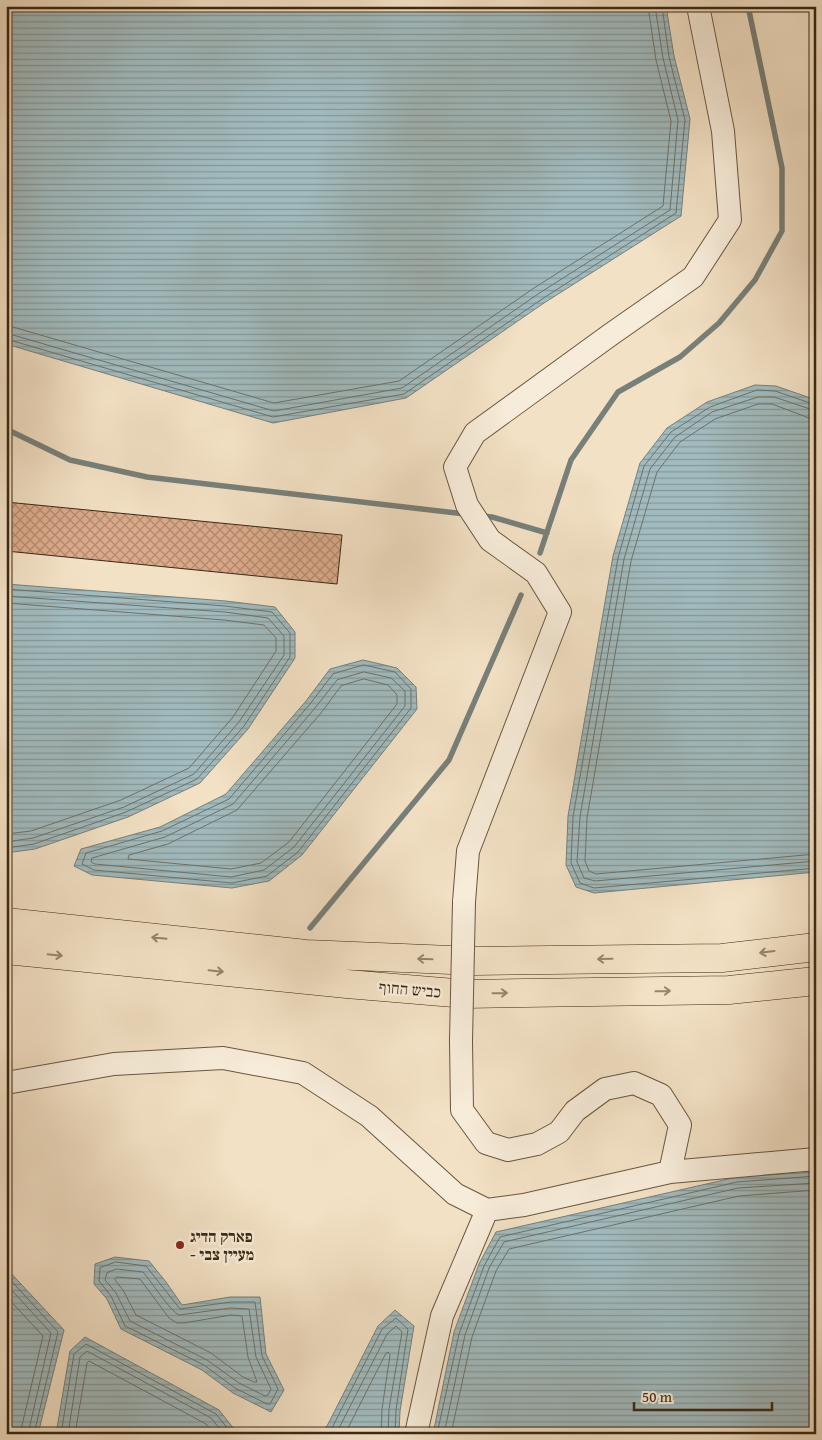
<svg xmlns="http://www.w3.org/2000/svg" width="822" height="1440" viewBox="0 0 822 1440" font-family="'Gentium Book Plus','Frank Ruhl Libre',serif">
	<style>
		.water { fill: url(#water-rules); stroke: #78807a }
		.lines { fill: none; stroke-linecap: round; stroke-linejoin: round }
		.shore { stroke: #6e7269; stroke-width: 1 }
		.stream { stroke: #78807a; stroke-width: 5.5 }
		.building { fill: url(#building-cross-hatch); stroke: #3b2813 }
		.street-casing { stroke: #695640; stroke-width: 24 }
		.highway-casing { stroke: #3b2813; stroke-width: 29 }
		.street { stroke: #f7ecd9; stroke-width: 22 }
		.highway { stroke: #f3e1c5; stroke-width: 28 }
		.street-bridge-casing { stroke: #695640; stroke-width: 24; stroke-linecap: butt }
		.street-bridge { stroke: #f7ecd9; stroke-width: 22 }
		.oneway { stroke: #97846c }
		.poi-dot { fill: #8f2418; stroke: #f7ecd9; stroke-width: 2 }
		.labels { text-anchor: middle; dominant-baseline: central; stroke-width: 5; stroke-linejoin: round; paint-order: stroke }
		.street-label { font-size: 16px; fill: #3b2813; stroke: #f7ecd9 }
		.poi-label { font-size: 16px; font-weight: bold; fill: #3b2813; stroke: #f7ecd9; text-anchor: start }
	</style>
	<defs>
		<pattern id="water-rules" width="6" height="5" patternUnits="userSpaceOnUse" patternTransform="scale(1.25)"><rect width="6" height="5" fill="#a1bbbf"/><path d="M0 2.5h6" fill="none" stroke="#84989a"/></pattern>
		<pattern id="building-cross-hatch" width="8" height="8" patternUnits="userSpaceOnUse" patternTransform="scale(1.25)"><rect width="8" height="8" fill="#dbaa8b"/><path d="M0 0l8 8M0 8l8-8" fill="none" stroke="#b38a70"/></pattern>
	</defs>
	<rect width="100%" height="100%" fill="#f3e1c5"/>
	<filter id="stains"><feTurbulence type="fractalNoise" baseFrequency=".004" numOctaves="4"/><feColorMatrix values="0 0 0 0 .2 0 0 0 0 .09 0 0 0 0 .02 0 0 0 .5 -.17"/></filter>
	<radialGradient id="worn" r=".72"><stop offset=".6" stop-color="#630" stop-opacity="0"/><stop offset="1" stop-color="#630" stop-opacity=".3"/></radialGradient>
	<!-- water -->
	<path class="water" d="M6 6H666L674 56 690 119 681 216 544 303 406 398 273 423 6 344Z
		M755 385 776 386 816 400V872L594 893 576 887 566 865 568 816 613 556 640 463 667 428 707 402Z
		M6 584 226 601 275 607 295 632V658L248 729 200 783 128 817 35 849 6 853Z
		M363 660 397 668 416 687 417 709 302 855 269 881 232 888 92 875 74 866 81 849 160 827 226 794 306 701 330 669Z
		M816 1172V1434H433L454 1332 479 1264 496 1232 737 1177Z
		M115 1257 149 1261 166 1282 182 1305 230 1297H260L266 1354 284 1390 271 1412 233 1393 202 1370 121 1329 107 1299 94 1284 95 1264Z
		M6 1268 64 1330 38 1434H6Z
		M395 1310 414 1326 400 1411 399 1434H319L327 1426 378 1326Z
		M85 1337 219 1410 238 1434H56L70 1351Z"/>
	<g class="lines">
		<!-- shore -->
		<path class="shore" d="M6 325 274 403 399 381 534 288 663 206 671 121 656 60 648 6
			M6 333 274 411 402 388 538 294 670 210 678 120 663 58 655 6
			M6 339 273 417 404 394 542 299 676 213 685 120 669 57 662 6
			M816 405 775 391 757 390 710 407 671 432 644 466 618 558 573 817 571 863 580 883 594 888 816 868
			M816 411 774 397H758L712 412 675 437 650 469 624 559 580 817 577 862 584 878 595 881 816 861
			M816 418H809L772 404H758L715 419 680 442 657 472 631 561 587 818 585 861 589 871 596 874 816 854
			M6 589 225 606 272 612 290 633V657L244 726 197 779 126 812 34 844 6 848
			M6 596 225 612 268 618 284 636V655L239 722 194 774 124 807 33 838 6 842
			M6 603 224 620 264 625 276 638V651L233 717 189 768 121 800 31 831 6 834
			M364 665 395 672 411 689V708L298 852 267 876 232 883 94 870 82 864 86 853 162 831 229 799 310 704 333 674Z
			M364 672 391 678 405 691V706L294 847 264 870 231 877 95 864 91 862 92 858 165 837 233 804 315 708 337 680Z
			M364 679 388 685 397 695V704L289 842 261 863 231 869 128 859 129 855 168 844 237 810 321 713 341 686Z
			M116 1262 146 1266 180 1309 231 1302H255L262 1356 278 1389 270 1404H267L235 1388 204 1365 125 1326 111 1296 99 1281 100 1268Z
			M117 1269 143 1272C151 1281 170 1311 179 1315L231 1308 249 1309 256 1357 271 1389 268 1395 265 1396 239 1383 207 1360 130 1321 116 1293 105 1280 107 1273Z
			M6 1275 58 1332 34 1434
			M117 1277 140 1279 169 1318 177 1323H184L231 1315 242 1316 248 1357 257 1382H254L243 1377 211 1353 136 1315 123 1290 115 1280Z
			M6 1284 51 1333 28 1434
			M6 1296 43 1336 20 1434
			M61 1434 74 1354 86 1344 216 1414 232 1434
			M68 1434 80 1357 87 1351 211 1418 224 1434
			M75 1434 87 1363 89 1361 206 1424 214 1434
			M326 1434 332 1428 382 1329 396 1318 408 1329 396 1410 395 1434
			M336 1434 387 1334 396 1326 402 1332 389 1409 388 1434
			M345 1434 386 1353 388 1352 390 1355 382 1409 381 1434
			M437 1434 459 1334 484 1266 500 1237 737 1182 816 1176
			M444 1434 465 1335 489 1268 504 1242 738 1188 816 1183
			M451 1434 472 1337 496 1271 509 1249 739 1196 816 1190"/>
		<!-- stream -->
		<path class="stream" d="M6 429 70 460 147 477 465 514
			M482 516 492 517 547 533
			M540 553 571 460 618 392 680 357 719 323 755 280 782 231V168L748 6
			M310 928 449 760 521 595"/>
	</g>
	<!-- building -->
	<path class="building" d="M6 502 342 535 337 584 6 551Z"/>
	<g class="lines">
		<defs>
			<path id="street" d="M464 902 468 851 560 612 536 573 490 540 467 505 455 467 475 433 610 335 693 277 730 220 723 131 698 6
				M461 1041 462 1110 486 1143 508 1150 537 1144 559 1132 575 1111 605 1089 634 1083 661 1095 680 1125 670 1172
				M6 1083 114 1064 223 1058 303 1073 369 1116 455 1194 487 1210 524 1205 670 1172 816 1159
				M416 1434 442 1316 487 1210"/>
			<path id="highway" d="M6 922 306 954 475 961 722 958 816 947
				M6 950 347 984 466 994 729 990 816 981"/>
		</defs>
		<!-- street casing -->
		<use href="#street" class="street-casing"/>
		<!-- highway casing -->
		<use href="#highway" class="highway-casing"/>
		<!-- street -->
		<use href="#street" class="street"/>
		<!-- highway -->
		<use href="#highway" class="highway"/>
		<defs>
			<path id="street-bridge" d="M461 1041 464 902"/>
		</defs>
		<!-- street-bridge casing -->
		<use href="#street-bridge" class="street-bridge-casing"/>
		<!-- street-bridge -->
		<use href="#street-bridge" class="street-bridge"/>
	</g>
	<!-- one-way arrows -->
	<defs><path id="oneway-shaft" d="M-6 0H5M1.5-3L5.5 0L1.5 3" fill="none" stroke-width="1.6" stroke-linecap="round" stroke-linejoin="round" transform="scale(1.25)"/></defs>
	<g class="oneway">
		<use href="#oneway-shaft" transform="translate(159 938) rotate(-174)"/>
		<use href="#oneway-shaft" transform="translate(767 952) rotate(173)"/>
		<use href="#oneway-shaft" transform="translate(55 955) rotate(6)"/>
		<use href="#oneway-shaft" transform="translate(425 959) rotate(-178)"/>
		<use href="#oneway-shaft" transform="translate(605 959) rotate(179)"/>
		<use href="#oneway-shaft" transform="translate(216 971) rotate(6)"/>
		<use href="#oneway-shaft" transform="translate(663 991) rotate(-1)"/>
		<use href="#oneway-shaft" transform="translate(500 993) rotate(-1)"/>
	</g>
	<!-- markers -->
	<circle class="poi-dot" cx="180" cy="1245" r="5"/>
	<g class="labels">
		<!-- street labels -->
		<g class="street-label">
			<text transform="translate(410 989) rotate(5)">כביש החוף</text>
		</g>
		<!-- poi labels -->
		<g class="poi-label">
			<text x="190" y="1236">פארק הדיג<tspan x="190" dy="18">- מעיין צבי</tspan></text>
		</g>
	</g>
	<!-- margin -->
	<rect width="822" height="1440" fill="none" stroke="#f3e1c5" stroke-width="25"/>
	<rect x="8" y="8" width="807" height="1425" fill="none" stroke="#3b2813" stroke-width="2.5"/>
	<rect x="12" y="12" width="797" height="1415" fill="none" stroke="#3b2813"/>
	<!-- scale -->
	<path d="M634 1402v8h138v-8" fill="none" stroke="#3b2813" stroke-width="2.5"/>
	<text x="642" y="1402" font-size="15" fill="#3b2813" stroke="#f7ecd9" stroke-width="4" paint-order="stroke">50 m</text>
	<rect width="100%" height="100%" filter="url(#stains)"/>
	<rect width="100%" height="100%" fill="url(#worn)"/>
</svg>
